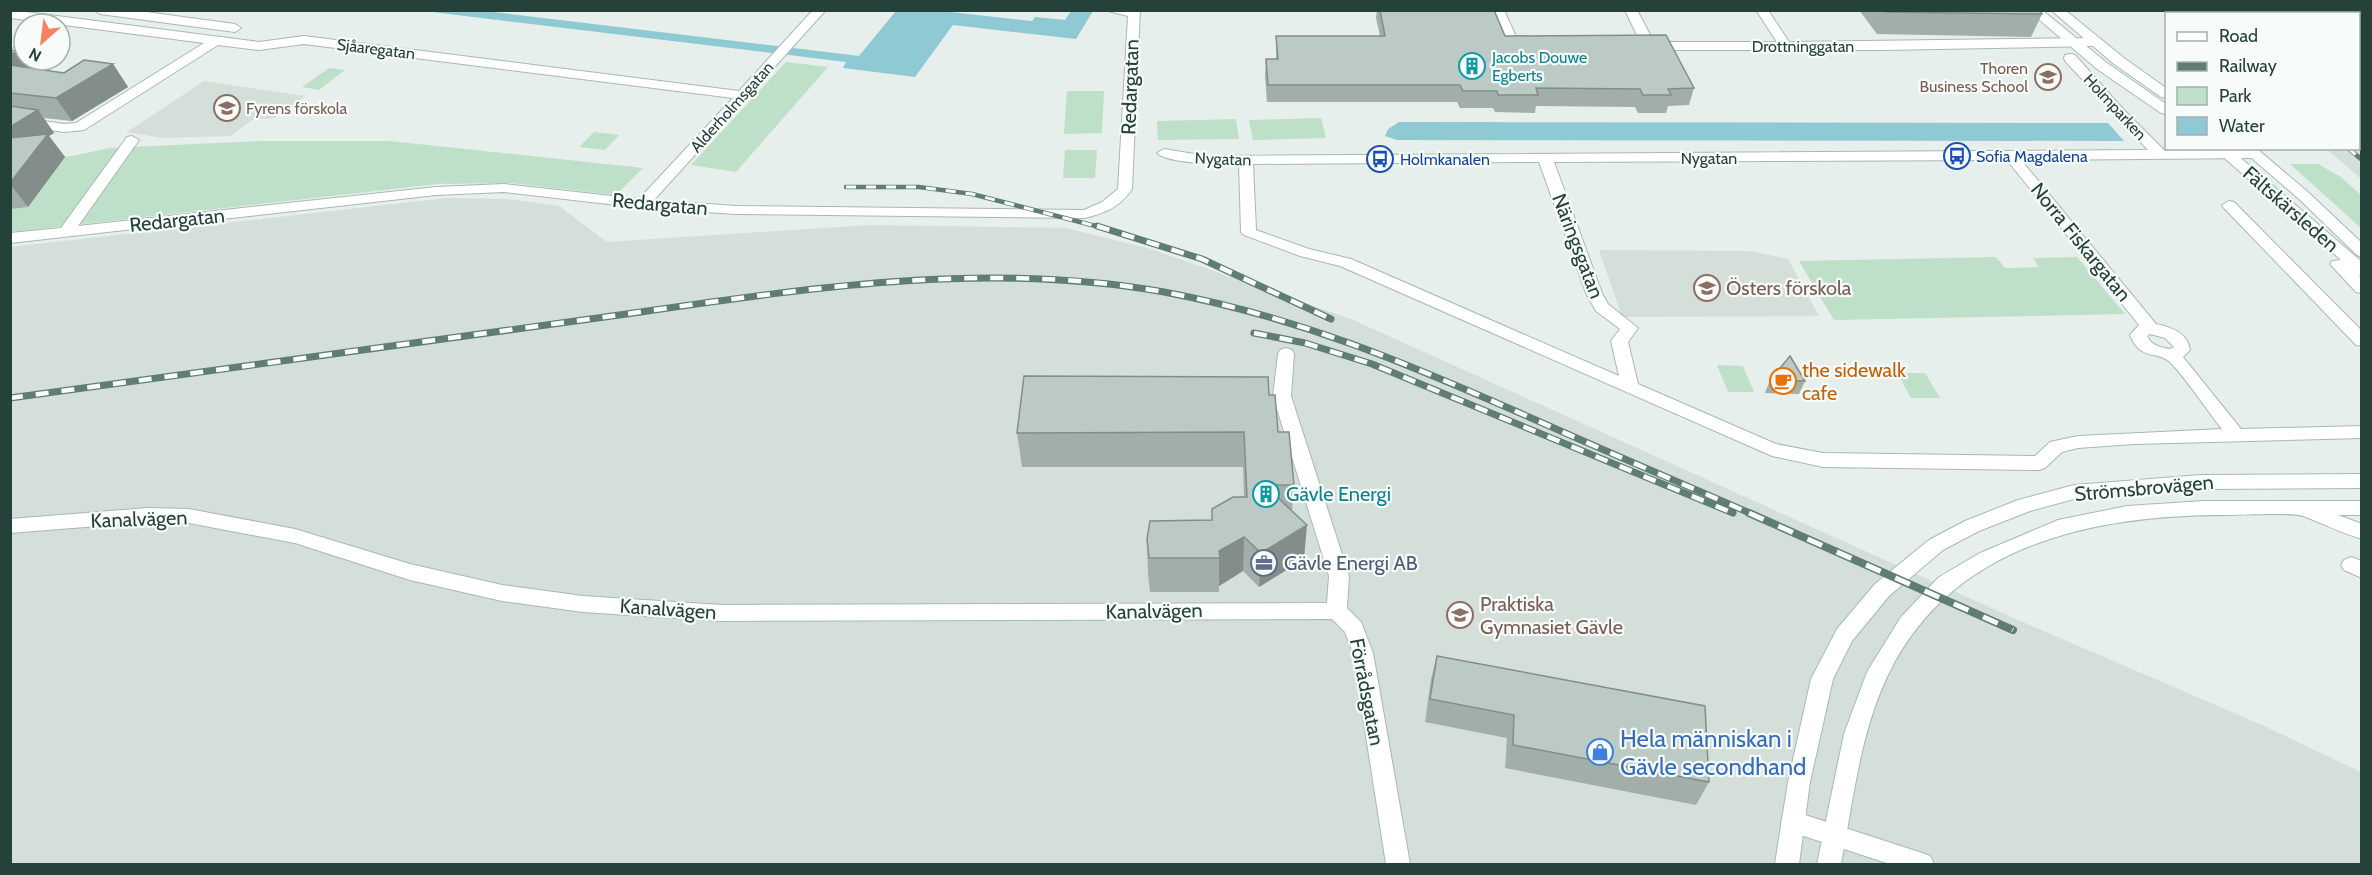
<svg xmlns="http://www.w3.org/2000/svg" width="2372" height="875" viewBox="0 0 2372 875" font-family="Cabin,sans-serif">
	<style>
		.built { fill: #d4dfda }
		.green { fill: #bfe0c8 }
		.water { fill: #8ec9d4 }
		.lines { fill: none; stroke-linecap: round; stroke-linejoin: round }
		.street-casing { stroke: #a8b8b2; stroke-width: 2 }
		.secondary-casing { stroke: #a4bbb3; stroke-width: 2 }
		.street { fill: #fff; fill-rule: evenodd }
		.secondary { fill: #fff; fill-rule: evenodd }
		.rail-far2-casing { stroke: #5f7d75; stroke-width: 4.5 }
		.rail-far1-casing { stroke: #5f7d75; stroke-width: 7 }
		.rail-casing { stroke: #5f7d75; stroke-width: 8 }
		.rail-far2 { stroke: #f7fbf9; stroke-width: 3; stroke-dasharray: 10; stroke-linecap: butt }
		.rail-far1 { stroke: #f7fbf9; stroke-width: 4.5; stroke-dasharray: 13; stroke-linecap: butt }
		.rail { stroke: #f7fbf9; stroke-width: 5; stroke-dasharray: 16; stroke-linecap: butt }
		.wall { fill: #a1aea9 }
		.shaded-wall { fill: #838d89 }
		.building { fill: #bbcac4; stroke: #838d89; stroke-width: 1.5 }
		.labels { text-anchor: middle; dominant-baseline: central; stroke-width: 4.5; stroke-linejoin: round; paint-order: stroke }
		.far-street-label { font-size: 16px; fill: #24423a; stroke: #f7fbf9 }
		.far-culture-label { font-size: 16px; fill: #0d838f; stroke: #f7fbf9; text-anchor: start }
		.far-education-label { font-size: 16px; fill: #785e54; stroke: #f7fbf9; text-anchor: end }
		.far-transit-label { font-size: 16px; fill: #164399; stroke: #f7fbf9; text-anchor: start }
		.street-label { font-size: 20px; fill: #24423a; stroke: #f7fbf9 }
		.education-label { font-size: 20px; fill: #785e54; stroke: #f7fbf9; text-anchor: start }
		.food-label { font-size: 20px; fill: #c56008; stroke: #f7fbf9; text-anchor: start }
		.culture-label { font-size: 20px; fill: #0d838f; stroke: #f7fbf9; text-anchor: start }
		.service-label { font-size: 20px; fill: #4e5e75; stroke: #f7fbf9; text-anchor: start }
		.near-shop-label { font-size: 24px; fill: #366cbe; stroke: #f7fbf9; text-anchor: start }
	</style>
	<rect width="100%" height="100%" fill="#e6efeb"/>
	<!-- built -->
	<path class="built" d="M204 81 305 96 275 118 252 120 230 136 163 138 127 132Z
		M2359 113 2362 116 2361 179 2327 149 2358 148Z
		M447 198 508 199 559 206 607 242 870 225 1066 228 1151 249 1351 319 2016 619 2262 725 2361 772V864H11L10 247Z
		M1599 250 1751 251 1788 259 1819 316 1622 317Z"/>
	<!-- green -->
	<path class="green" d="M786 62 828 67 736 172 691 165Z
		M329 68 345 70 319 90 302 87Z
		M1067 91H1104L1102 133 1064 134Z
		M1321 118 1326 138 1253 140 1249 120Z
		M1236 119 1239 139 1158 140 1157 121Z
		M594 132 619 135 605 150 579 147Z
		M259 141H390L643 168 616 195 510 183 438 184 11 232V162L72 156 110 148Z
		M1065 150H1097L1095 178H1063Z
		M2290 164H2318L2341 177 2361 195V228Z
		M1996 257 2005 268 2039 267 2033 258 2077 257 2125 314 1834 320 1799 261Z
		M1717 365 1743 366 1754 392H1728Z
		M1897 373H1925L1940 398H1911Z"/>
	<!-- water -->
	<path class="water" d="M424 11H486L859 56 896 11H941L1032 21 1035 17 1065 20 1071 11H1093L1076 39 953 25 915 77 843 68 846 62Z
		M1399 122 2108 123 2124 141 1397 140 1385 136 1388 129Z"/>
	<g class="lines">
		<defs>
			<path id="street" d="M10 10 259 42 304 36 739 91 813 10H826L654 200 736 206 1084 210 1102 202 1118 189 1128 16 1104 10H1140L1132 189C1120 207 1105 213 1085 218L736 214 643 208 504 192 436 195 10 243V233L61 228 127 137 132 136 139 140 78 226 436 187 504 184 639 199 733 98 304 44 259 50 218 45 84 130 64 132 10 124V116L64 124 76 123 204 43 10 18Z
				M94 10H131L235 24 241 28 235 32 100 14Z
				M1492 10H1504L1518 41 1532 42 1534 45 1532 48H1509Z
				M1625 10H1637L1654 42H1777L1756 10H1768L1789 42 2094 38 2100 42 2094 46 1883 50H1648L1642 46Z
				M2308 10H2321L2324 14H2311Z
				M2358 31 2362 32V40L2358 39Z
				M24 44V53L10 60V50Z
				M2070 54 2075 55 2123 109 2164 150H2255L2262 154 2255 158 2021 160 2156 324C2171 327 2188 333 2190 350L2183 357 2241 429 2362 426V438L2134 444 2078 448 2062 452 2045 468 2039 470 1823 467 1772 456 1340 266 1300 256 1244 235 1241 232 1239 164C1222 164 1168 164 1157 153L1164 149 1206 156 2148 150 2065 61 2064 58 2065 55ZM2007 160 2139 325 2130 335C2141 362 2157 350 2170 362 2189 382 2205 408 2222 429L2078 436 2050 442 2035 456 1823 453 1776 444 1638 384 1628 342 1638 328 1608 304 1602 293 1554 162ZM1539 162 1586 293 1596 311 1620 329 1611 341 1619 376 1351 259 1309 249 1256 230 1253 164ZM2150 334 2165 338 2174 347 2170 349C2161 348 2151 345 2147 336Z
				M2229 201 2234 202 2362 331V346L2356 345 2224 208 2222 205Z
				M1286 348 1292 350 1294 354 1291 396 1349 576 1347 608 1361 622 1373 653 1410 864H1386L1353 653 1345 632 1332 619 722 621 583 612 502 601 410 580 295 543 189 523 148 522 10 533V519L148 508 189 509 295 529 410 564 502 585 583 596 722 605 1327 603 1329 576 1273 396 1278 354 1280 350Z
				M2351 557 2362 561V578L2344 570 2341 565 2344 560Z
				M1793 811 1922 853 1930 856 1934 864H1890L1785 830 1781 822 1785 814Z"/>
			<path id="secondary" d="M2028 10H2042L2107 63 2166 104V114L2161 113 2097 69Z
				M2051 10H2065L2124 58 2166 88V98L2161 97 2114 64Z
				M2358 82 2362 83V93L2358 92Z
				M2213 148H2229L2362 262V276L2358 275 2362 278V293L2356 292 2330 264 2332 261 2341 260Z
				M2240 148H2256L2309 193 2362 243V257L2357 255 2299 199Z
				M2362 474V488L2201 489 2140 492 2074 499 2030 511 1979 531 1943 550 1889 596 1852 641 1833 679 1810 782 1799 864H1775L1788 782 1811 679 1837 629 1875 584 1929 540 1965 521 2018 500 2074 485 2201 475Z
				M2204 501H2362V515H2338L2362 524V539C2341 533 2322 523 2303 516 2293 512 2240 515 2226 515 2093 515 1951 544 1888 675 1860 733 1853 801 1841 864H1817L1844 734 1867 672 1901 617 1939 577 1980 553 2058 520 2127 506Z"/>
		</defs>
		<!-- street casing -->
		<use href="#street" class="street-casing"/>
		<!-- secondary casing -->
		<use href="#secondary" class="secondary-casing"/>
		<!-- street -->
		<use href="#street" class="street"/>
		<!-- secondary -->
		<use href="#secondary" class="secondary"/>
		<defs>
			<path id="rail-far2" d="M2191 10 2194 14
				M2218 10 2222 14
				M2358 130 2362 133
				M2348 148 2362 160
				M846 187H919L972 194 1103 228"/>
			<path id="rail-far1" d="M1097 226 1202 259 1331 319
				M1254 333 1305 343 1372 364 1733 513
				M10 398C203 372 397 345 590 319 779 293 974 258 1164 292 1298 317 1406 363 1529 417 1603 450 1678 482 1752 514"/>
			<path id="rail" d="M1749 513 2013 630"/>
		</defs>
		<!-- rail-far2 casing -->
		<use href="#rail-far2" class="rail-far2-casing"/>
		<!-- rail-far1 casing -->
		<use href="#rail-far1" class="rail-far1-casing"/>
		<!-- rail casing -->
		<use href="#rail" class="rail-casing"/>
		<!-- rail-far2 -->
		<use href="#rail-far2" class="rail-far2"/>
		<!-- rail-far1 -->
		<use href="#rail-far1" class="rail-far1"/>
		<!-- rail -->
		<use href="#rail" class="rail"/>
	</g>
	<!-- wall -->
	<path class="wall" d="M1377 10H1494L1505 36 1694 88 1689 105 1668 106 1666 113H1638L1635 107 1536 106 1535 113 1495 112 1493 108H1460L1457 102H1267L1265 76 1266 59H1276V36H1380L1376 18Z
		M1859 10H2040L2042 14 2031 37 1877 34Z
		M2236 10H2275L2279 14H2240Z
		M10 50 29 68 64 73 113 64 128 87 72 121 44 118 54 133 49 136 65 157 28 207 10 209Z
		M1770 380 1805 381 1799 394 1765 393Z
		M1269 395 1278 432 1294 485 1292 511 1304 559 1259 587 1243 571 1219 586V592H1150L1148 574 1147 539 1212 520 1244 497 1243 467H1022L1017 433Z
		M1437 656 1709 782 1696 805 1505 768 1507 738 1425 722 1431 679Z"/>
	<!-- shaded-wall -->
	<path class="shaded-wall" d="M18 51 33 74 10 82V55Z
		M113 64 128 87 72 121 56 98Z
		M38 110 54 133 49 136 65 157 28 207 10 184V127Z
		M1307 525 1304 559 1259 587 1261 553Z
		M1244 537 1243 571 1219 586V551Z"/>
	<!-- building -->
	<path class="building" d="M1380 10H1494L1505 36 1666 35 1694 88 1668 89 1671 95H1643L1640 89 1536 88 1538 95H1498L1497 91H1463L1460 85H1268L1266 59H1278L1276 36H1385Z
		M1885 10H2040L2042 14 1886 12Z
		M2247 10H2275L2279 14H2250Z
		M10 50 18 51 10 55Z
		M84 60 113 64 56 98 10 93V65L64 73Z
		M10 106 38 110 10 127Z
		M48 134 10 183V138Z
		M1790 356 1805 381 1770 380Z
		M1024 376 1268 377 1269 395H1275L1278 432H1289L1294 485H1264L1307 525 1261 553 1244 537 1219 551 1220 558H1149L1147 539 1150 521 1212 520V509L1233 497H1247L1244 432 1017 433Z
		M1437 656 1705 706 1709 782 1513 745 1514 715 1430 699Z"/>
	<!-- icons -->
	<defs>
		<symbol id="building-ring" viewBox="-11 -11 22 22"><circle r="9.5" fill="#f7fbf9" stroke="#0f9aa8" stroke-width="1.5"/><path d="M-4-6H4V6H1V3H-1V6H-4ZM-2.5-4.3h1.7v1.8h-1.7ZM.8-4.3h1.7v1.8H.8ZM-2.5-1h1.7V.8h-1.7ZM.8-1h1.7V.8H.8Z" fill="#0f9aa8"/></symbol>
		<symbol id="school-ring" viewBox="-11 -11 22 22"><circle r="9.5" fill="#f7fbf9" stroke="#8d6e63" stroke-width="1.5"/><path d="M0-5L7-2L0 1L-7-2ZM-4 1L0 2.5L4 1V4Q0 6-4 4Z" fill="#8d6e63"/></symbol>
		<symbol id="bus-ring" viewBox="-11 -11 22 22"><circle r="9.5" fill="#f7fbf9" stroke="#1a4fb4" stroke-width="1.5"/><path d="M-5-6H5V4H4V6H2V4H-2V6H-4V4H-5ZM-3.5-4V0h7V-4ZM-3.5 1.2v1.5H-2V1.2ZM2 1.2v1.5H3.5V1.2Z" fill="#1a4fb4"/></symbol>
		<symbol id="cafe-ring" viewBox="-11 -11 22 22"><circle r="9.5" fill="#f7fbf9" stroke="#e8710a" stroke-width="1.5"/><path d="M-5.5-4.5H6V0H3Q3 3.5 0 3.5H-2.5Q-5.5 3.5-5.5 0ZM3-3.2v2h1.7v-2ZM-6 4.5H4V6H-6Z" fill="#e8710a"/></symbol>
		<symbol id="office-ring" viewBox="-11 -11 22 22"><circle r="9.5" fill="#f7fbf9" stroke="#5c6f8a" stroke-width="1.5"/><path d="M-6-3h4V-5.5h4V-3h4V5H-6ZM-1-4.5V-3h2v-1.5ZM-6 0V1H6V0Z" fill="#5c6f8a"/></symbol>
		<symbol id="university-ring" viewBox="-11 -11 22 22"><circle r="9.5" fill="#f7fbf9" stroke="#8d6e63" stroke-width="1.5"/><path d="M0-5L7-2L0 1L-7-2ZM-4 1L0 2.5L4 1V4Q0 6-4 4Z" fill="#8d6e63"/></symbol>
		<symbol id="shop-ring" viewBox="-11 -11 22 22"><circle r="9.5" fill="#f7fbf9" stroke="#3f7fe0" stroke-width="1.5"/><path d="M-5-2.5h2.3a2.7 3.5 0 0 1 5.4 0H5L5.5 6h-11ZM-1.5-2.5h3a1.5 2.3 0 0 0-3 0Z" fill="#3f7fe0"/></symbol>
	</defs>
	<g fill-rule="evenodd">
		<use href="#building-ring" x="1457" y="51" width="30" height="30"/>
		<use href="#school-ring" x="2033" y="62" width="30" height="30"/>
		<use href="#school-ring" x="212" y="93" width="30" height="30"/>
		<use href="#bus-ring" x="1942" y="141" width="30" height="30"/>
		<use href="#bus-ring" x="1365" y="144" width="30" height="30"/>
		<use href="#school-ring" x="1692" y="273" width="30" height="30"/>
		<use href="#cafe-ring" x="1768" y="366" width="30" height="30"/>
		<use href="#building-ring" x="1251" y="479" width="30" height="30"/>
		<use href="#office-ring" x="1249" y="548" width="30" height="30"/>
		<use href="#university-ring" x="1445" y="600" width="30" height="30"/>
		<use href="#shop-ring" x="1585" y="737" width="30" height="30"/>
	</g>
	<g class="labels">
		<!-- far-street labels -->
		<g class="far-street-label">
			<text x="1803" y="46">Drottninggatan</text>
			<text transform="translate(376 49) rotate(7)">Sjåaregatan</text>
			<text transform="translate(732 107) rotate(-48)">Alderholmsgatan</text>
			<text transform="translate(2115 107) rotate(47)">Holmparken</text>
			<text x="1709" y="158">Nygatan</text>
			<text transform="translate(1223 159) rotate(2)">Nygatan</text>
		</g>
		<!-- far-culture labels -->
		<g class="far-culture-label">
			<text x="1492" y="57">Jacobs Douwe<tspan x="1492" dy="18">Egberts</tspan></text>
		</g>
		<!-- far-education labels -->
		<g class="far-education-label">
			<text x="2028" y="68">Thoren<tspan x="2028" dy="18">Business School</tspan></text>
			<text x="246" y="108" text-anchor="start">Fyrens förskola</text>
		</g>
		<!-- far-transit labels -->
		<g class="far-transit-label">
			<text x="1976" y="156">Sofia Magdalena</text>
			<text x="1400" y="159">Holmkanalen</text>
		</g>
		<!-- street labels -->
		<g class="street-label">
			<text transform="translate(1130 87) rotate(-88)">Redargatan</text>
			<text transform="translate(660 204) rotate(5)">Redargatan</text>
			<text transform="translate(2291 209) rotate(41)">Fältskärsleden</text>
			<text transform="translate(177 220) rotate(-6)">Redargatan</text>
			<text transform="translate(2081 242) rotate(51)">Norra Fiskargatan</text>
			<text transform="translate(1578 246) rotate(69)">Näringsgatan</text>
			<text transform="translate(2144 488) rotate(-5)">Strömsbrovägen</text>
			<text transform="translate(139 519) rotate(-2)">Kanalvägen</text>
			<text transform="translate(668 609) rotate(4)">Kanalvägen</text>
			<text transform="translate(1154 611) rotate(-1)">Kanalvägen</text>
			<text transform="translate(1367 692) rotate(79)">Förrådsgatan</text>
		</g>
		<!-- education labels -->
		<g class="education-label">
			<text x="1726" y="288">Östers förskola</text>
			<text x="1480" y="604">Praktiska<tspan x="1480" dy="23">Gymnasiet Gävle</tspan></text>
		</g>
		<!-- food labels -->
		<g class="food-label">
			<text x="1802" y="370">the sidewalk<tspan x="1802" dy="23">cafe</tspan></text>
		</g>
		<!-- culture labels -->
		<g class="culture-label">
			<text x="1286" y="494">Gävle Energi</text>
		</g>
		<!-- service labels -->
		<g class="service-label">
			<text x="1284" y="563">Gävle Energi AB</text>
		</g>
		<!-- near-shop labels -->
		<g class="near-shop-label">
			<text x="1620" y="738">Hela människan i<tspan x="1620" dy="28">Gävle secondhand</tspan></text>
		</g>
	</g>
	<!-- border -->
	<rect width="2372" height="875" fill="none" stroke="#24423a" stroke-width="24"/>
	<!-- legend -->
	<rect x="2165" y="12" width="195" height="138" fill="#f7fbf9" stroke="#a3b1ad" stroke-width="1.5"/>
	<rect x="2177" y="32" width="30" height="9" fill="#ffffff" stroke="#a3b1ad" stroke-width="1.5"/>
	<text x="2219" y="42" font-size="18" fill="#24423a">Road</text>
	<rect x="2177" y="62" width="30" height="9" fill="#5f7d75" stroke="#a3b1ad" stroke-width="1.5"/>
	<text x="2219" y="72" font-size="18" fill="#24423a">Railway</text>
	<rect x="2177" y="87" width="30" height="18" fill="#bfe0c8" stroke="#a3b1ad" stroke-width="1.5"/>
	<text x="2219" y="102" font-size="18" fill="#24423a">Park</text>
	<rect x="2177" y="117" width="30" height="18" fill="#8ec9d4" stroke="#a3b1ad" stroke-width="1.5"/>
	<text x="2219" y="132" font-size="18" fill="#24423a">Water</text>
	<!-- north arrow -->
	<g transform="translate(42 42) rotate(208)"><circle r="28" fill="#f7fbf9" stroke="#a3b1ad" stroke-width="1.5"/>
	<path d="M0-4.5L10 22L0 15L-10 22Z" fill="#f4845f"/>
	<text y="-9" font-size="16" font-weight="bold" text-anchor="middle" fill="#24423a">N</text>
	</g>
</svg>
